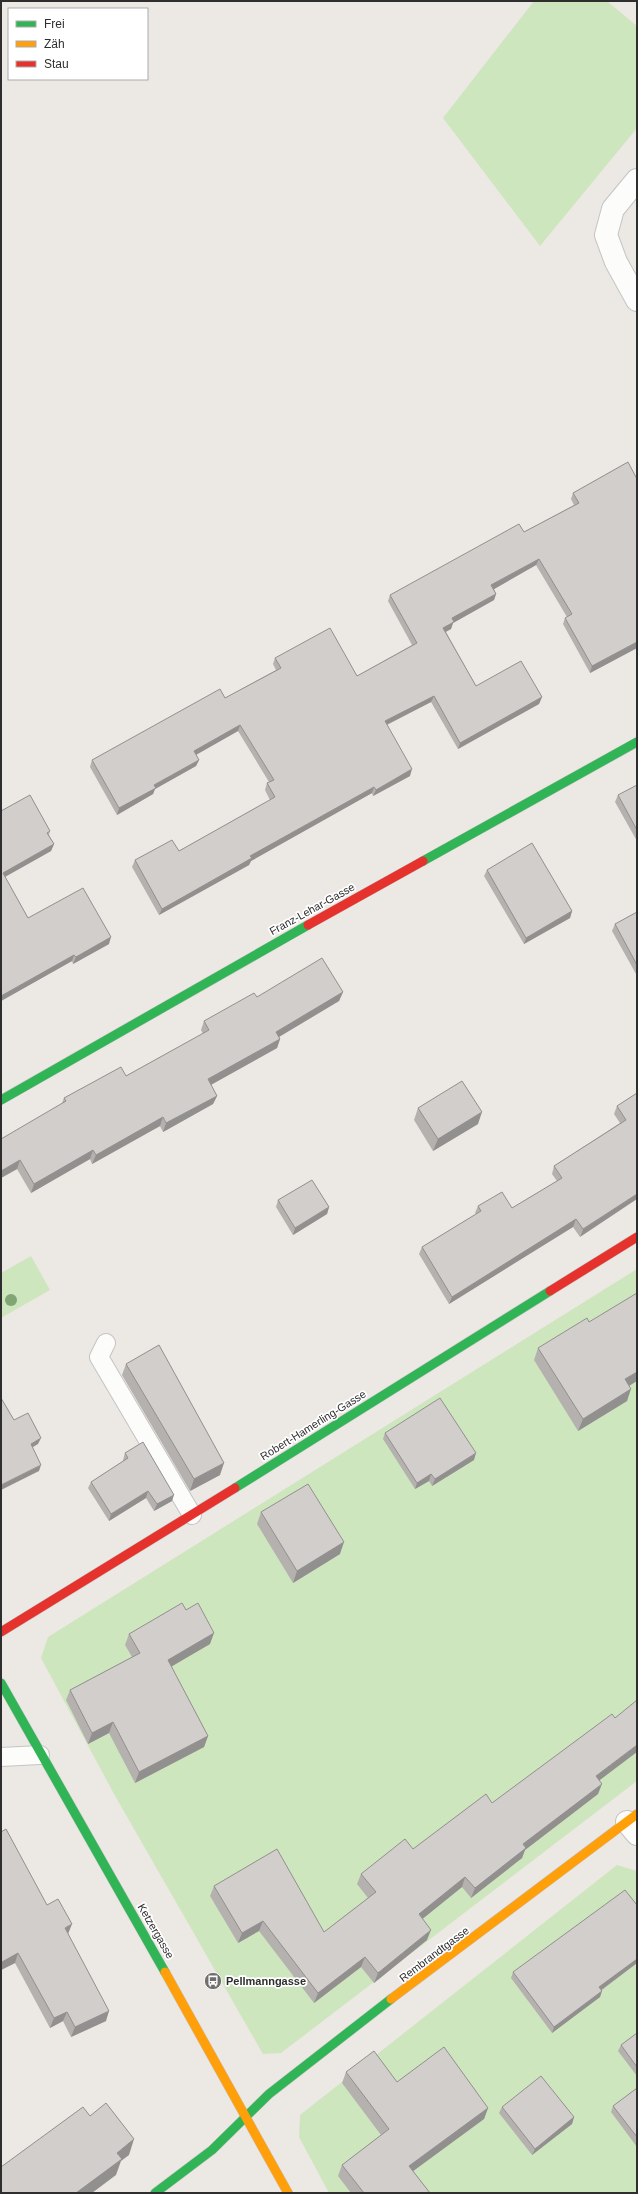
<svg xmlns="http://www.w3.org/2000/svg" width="638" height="2194" viewBox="0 0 638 2194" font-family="Arial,sans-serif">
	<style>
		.green { fill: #cee6be }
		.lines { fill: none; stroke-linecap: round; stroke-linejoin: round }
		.lane-casing { stroke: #c5c4c5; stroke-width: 20 }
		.street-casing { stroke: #c5c4c5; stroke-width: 24 }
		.fast-casing { stroke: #c5c4c5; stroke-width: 10 }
		.slow-casing { stroke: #c5c4c5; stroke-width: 10 }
		.jam-casing { stroke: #c5c4c5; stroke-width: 10 }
		.lane { stroke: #fcfcfb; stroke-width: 18 }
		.street { stroke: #fcfcfb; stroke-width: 22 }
		.fast { stroke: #30b455; stroke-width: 9 }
		.slow { stroke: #ff9f0a; stroke-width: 9 }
		.jam { stroke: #e5322d; stroke-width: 9 }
		.tree { fill: #82a575 }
		.wall { fill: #b4b1af }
		.shaded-wall { fill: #92908e }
		.building { fill: #d1cecb; stroke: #92908e }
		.labels { text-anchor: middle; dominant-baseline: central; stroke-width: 3.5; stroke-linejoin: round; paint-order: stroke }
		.street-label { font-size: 11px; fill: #2e2e2e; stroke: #fff }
		.poi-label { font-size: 11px; font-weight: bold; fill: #2e2e2e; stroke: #fff; text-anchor: start }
	</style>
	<rect width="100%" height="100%" fill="#ece8e4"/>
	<!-- green -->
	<path class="green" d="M534 1H607L637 26V128L540 246 443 118Z
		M31 1256 50 1290 1 1318V1273Z
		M637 1269V1781L281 2053 263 2054 114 1794 41 1658 48 1637Z
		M617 1865 637 1871V2193H329L299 2137 300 2115Z"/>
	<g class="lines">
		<defs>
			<path id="lane" d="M106 1343 99 1357 192 1515
				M1 1757 40 1755"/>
			<path id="street" d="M637 180 613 209 606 235 616 262 637 300
				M627 1822 637 1834"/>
			<path id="fast" d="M423 861 637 742
				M1 1100 308 925
				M235 1488 550 1291
				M1 1683 165 1972
				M155 2193 212 2150 269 2094 391 1999"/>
			<path id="slow" d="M165 1972 288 2193
				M391 1999 637 1814"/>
			<path id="jam" d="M308 925 423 861
				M550 1291 637 1237
				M1 1632 235 1488"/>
		</defs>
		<!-- lane casing -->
		<use href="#lane" class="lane-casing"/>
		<!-- street casing -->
		<use href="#street" class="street-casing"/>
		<!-- fast casing -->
		<use href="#fast" class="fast-casing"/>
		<!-- slow casing -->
		<use href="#slow" class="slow-casing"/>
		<!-- jam casing -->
		<use href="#jam" class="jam-casing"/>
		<!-- lane -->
		<use href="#lane" class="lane"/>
		<!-- street -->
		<use href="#street" class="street"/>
		<!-- fast -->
		<use href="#fast" class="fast"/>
		<!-- slow -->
		<use href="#slow" class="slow"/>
		<!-- jam -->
		<use href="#jam" class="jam"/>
	</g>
	<!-- trees -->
	<circle class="tree" cx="11" cy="1300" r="6"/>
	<!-- wall -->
	<path class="wall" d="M628 462 637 648 590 673 563 624 565 618 567 617 536 565 494 589 496 594 494 600 453 623 451 629 446 632 476 686 542 697 539 704 458 749 431 702 387 725 410 776 373 796 372 793 251 861 249 865 159 915 132 867 135 860 179 851 270 800 265 790 267 783 269 782 238 731 196 755 199 760 196 766 155 789 153 794 117 815 90 767 92 760 225 698 276 670 273 664 275 658 357 676 412 645 388 601 390 595 524 532 574 505 571 499 573 493Z
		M637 785V841L615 802 618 795Z
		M1 811 50 831 49 835 54 844 51 851 5 877 28 918 109 944 73 964 72 961 1 1001Z
		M487 870 572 911 570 918 524 944 484 876Z
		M637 912V974H636L612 931 615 924Z
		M343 992 339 1001 279 1037 280 1039 277 1048 211 1085 217 1096 213 1104 163 1132 160 1126 92 1164 90 1159 31 1193 17 1169 1 1178 62 1103 64 1098 126 1076 203 1034 201 1030 204 1021 257 997Z
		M637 1093 580 1237 573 1227 449 1304 419 1254 422 1247 476 1214 475 1213 478 1206 512 1208 557 1181 552 1174 554 1166 620 1123 614 1114 617 1106Z
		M418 1108 478 1124 433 1151 414 1120Z
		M278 1200 329 1207 327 1214 293 1235 276 1207Z
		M589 1322 630 1386 627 1401 578 1431 534 1360 538 1348Z
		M126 1364 220 1475 190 1491 122 1375Z
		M385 1433 474 1460 432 1486 429 1481 415 1489 383 1439Z
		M125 1453 172 1501 154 1511 146 1498 109 1521 88 1488 91 1482 123 1461V1460Z
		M261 1512 340 1554 293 1583 257 1524Z
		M186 1610 210 1644 171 1666 208 1736 204 1747 135 1783 109 1733 88 1744 66 1700 70 1690 132 1657 125 1645 129 1634Z
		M599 1781 598 1794 525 1850 522 1858 471 1898 462 1887 422 1919 427 1940 374 1983 361 1967 314 2003 259 1931 238 1943 210 1896 214 1886 324 1932 368 1898 357 1884 361 1874 413 1849 492 1803Z
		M1 1832 47 1905 68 1934 106 2021 71 2037 63 2021 50 2028 15 1963 1 1970Z
		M637 1905V1963L602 1990 600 1997 552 2033 511 1978 513 1972Z
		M637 2033V2076L618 2051 621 2045Z
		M346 2072 397 2082 488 2108 484 2119 413 2171 430 2193H351L338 2176 342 2165 381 2135 342 2083Z
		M637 2088V2147L611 2112 613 2106Z
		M502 2107 574 2117 572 2124 532 2155 499 2113Z"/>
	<!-- shaded-wall -->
	<path class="shaded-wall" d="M539 559 536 565 489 592 491 585Z
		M496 594 494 600 453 623 451 629 441 634 443 628 452 618Z
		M637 642V648L590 673 592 666Z
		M434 696 431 702 382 727 385 721Z
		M542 697 539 704 458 749 460 743Z
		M240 725 238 731 192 757 194 751Z
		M199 760 196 766 155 789 153 794 117 815 119 808 154 785Z
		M412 769 410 776 373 796 376 790Z
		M374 787 372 793 251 861 249 865 159 915 162 909 250 856Z
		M54 844 51 851 1 879 3 873Z
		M572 911 570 918 524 944 526 938Z
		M111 937 109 944 73 964 76 957Z
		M74 955 72 961 1 1001V996Z
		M343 992 339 1001 272 1041 276 1032Z
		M280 1039 277 1048 205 1088 208 1079Z
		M217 1096 213 1104 163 1132 166 1123Z
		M482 1112 478 1124 433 1151 438 1139Z
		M163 1117 160 1126 92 1164 96 1155Z
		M93 1150 90 1159 31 1193 34 1184Z
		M20 1160 17 1169 1 1178V1171Z
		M637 1194V1199L580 1237 583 1229Z
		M329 1207 327 1214 293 1235 295 1228Z
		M576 1219 573 1227 449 1304 452 1297Z
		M637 1372V1381L621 1391 625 1379Z
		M631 1389 627 1401 578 1431 583 1419Z
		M41 1438 38 1444 28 1450 31 1444Z
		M476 1453 474 1460 432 1486 435 1479Z
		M224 1463 220 1475 190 1491 194 1479Z
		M41 1465 39 1471 1 1490V1485Z
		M431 1474 429 1481 415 1489 417 1483Z
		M148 1491 146 1498 109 1521 111 1514Z
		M174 1495 172 1501 154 1511 157 1504Z
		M344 1542 340 1554 293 1583 297 1571Z
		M214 1633 210 1644 164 1671 168 1660Z
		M113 1722 109 1733 88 1744 92 1733Z
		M208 1736 204 1747 135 1783 139 1772Z
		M637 1745V1752L592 1786 596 1776Z
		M602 1784 598 1794 525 1850 522 1858 471 1898 475 1888 523 1844Z
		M465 1877 462 1887 415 1925 419 1914Z
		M263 1921 259 1931 238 1943 242 1933Z
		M72 1924 68 1934 65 1928Z
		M431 1930 427 1940 374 1983 378 1973Z
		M18 1953 15 1963 1 1970V1965L2 1962Z
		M365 1957 361 1967 314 2003 318 1993Z
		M637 1959V1963L597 1993 599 1987Z
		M602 1991 600 1997 552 2033 554 2027Z
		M109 2011 106 2021 71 2037 75 2027Z
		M67 2012 63 2021 50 2028 54 2018Z
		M488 2108 484 2119 405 2177 409 2166Z
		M574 2117 572 2124 532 2155 535 2149Z
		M134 2139 129 2155 121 2161 116 2175 92 2193H76L117 2153Z"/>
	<!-- building -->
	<path class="building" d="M628 462 637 479V642L592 666 565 618 572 614 539 559 491 585 496 594 452 618 454 622 443 628 476 686 521 661 542 697 460 743 434 696 385 721 412 769 376 790 374 787 250 856 252 858 162 909 135 860 172 840 179 851 275 797 267 783 274 780 240 725 194 751 199 760 154 785 156 788 119 808 92 760 220 689 225 698 281 668 275 658 330 628 357 676 417 643 390 595 519 524 524 532 579 503 573 493Z
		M637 785V830L618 795Z
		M30 795 50 831 47 833 54 844 3 873 28 918 83 888 111 937 76 957 74 955 1 996V811Z
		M532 843 572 911 526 938 487 870Z
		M637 912V965L615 924Z
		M322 958 343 992 276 1032 280 1039 208 1079 217 1096 166 1123 163 1117 96 1155 93 1150 34 1184 20 1160 1 1171V1139L66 1101 64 1098 121 1067 126 1076 209 1030 204 1021 254 993 257 997Z
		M462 1081 482 1112 438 1139 418 1108Z
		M637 1093V1194L583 1229 576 1219 452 1297 422 1247 481 1211 478 1206 502 1192 512 1208 562 1178 554 1166 626 1120 617 1106Z
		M312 1180 329 1207 295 1228 278 1200Z
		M637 1293V1372L625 1379 631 1389 583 1419 538 1348 587 1318 589 1322Z
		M159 1345 224 1463 194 1479 126 1364Z
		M1 1398 14 1420 28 1413 41 1438 31 1444 41 1465 1 1485Z
		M440 1398 476 1453 435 1479 431 1474 417 1483 385 1433Z
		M143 1442 174 1495 157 1504 148 1491 111 1514 91 1482 128 1458 125 1453Z
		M308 1484 344 1542 297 1571 261 1512Z
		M182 1603 186 1610 198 1603 214 1633 168 1660 208 1736 139 1772 113 1722 92 1733 70 1690 140 1653 129 1634Z
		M637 1700V1745L596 1776 602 1784 523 1844 526 1848 475 1888 465 1877 419 1914 431 1930 378 1973 365 1957 318 1993 263 1921 242 1933 214 1886 277 1849 324 1932 376 1892 361 1874 405 1839 413 1849 486 1794 492 1803 612 1714 615 1718Z
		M6 1829 47 1905 58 1899 72 1924 65 1928 109 2011 75 2027 67 2012 54 2018 18 1953 2 1962 1 1959V1832Z
		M625 1890 637 1905V1959L599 1987 602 1991 554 2027 513 1972Z
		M637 2033V2067L621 2045Z
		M444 2047 488 2108 409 2166 430 2193H364L342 2165 389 2129 346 2072 374 2051 397 2082Z
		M541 2076 574 2117 535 2149 502 2107Z
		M637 2088V2137L613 2106Z
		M106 2103 134 2139 117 2153 122 2159 76 2193H1V2167L83 2107 90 2116Z"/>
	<!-- icons -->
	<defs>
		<symbol id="bus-disc" viewBox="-11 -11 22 22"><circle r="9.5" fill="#706f6e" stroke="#fff"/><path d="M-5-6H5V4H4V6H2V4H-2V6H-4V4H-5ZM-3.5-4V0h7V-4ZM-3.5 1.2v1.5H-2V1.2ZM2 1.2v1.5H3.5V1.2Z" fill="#fff"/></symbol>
	</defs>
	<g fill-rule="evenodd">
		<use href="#bus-disc" x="203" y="1971" width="20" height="20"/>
	</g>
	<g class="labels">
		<!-- street labels -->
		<g class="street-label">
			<text transform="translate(312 909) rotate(-29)">Franz-Lehar-Gasse</text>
			<text transform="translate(313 1425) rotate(-32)">Robert-Hamerling-Gasse</text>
			<text transform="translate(156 1931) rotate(60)">Ketzergasse</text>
			<text transform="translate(434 1954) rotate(-37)">Rembrandtgasse</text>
		</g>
		<!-- poi labels -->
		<g class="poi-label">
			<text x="226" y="1981">Pellmanngasse</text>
		</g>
	</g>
	<!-- border -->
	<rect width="638" height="2194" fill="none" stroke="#2e2e2e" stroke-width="4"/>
	<!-- legend -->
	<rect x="8" y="8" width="140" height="72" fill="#ffffff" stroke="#ababab"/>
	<rect x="16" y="21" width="20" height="6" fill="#30b455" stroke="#ababab"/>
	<text x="44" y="28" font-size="12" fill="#2e2e2e">Frei</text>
	<rect x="16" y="41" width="20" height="6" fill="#ff9f0a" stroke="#ababab"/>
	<text x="44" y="48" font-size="12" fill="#2e2e2e">Zäh</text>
	<rect x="16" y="61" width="20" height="6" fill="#e5322d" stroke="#ababab"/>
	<text x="44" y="68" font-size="12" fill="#2e2e2e">Stau</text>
</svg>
